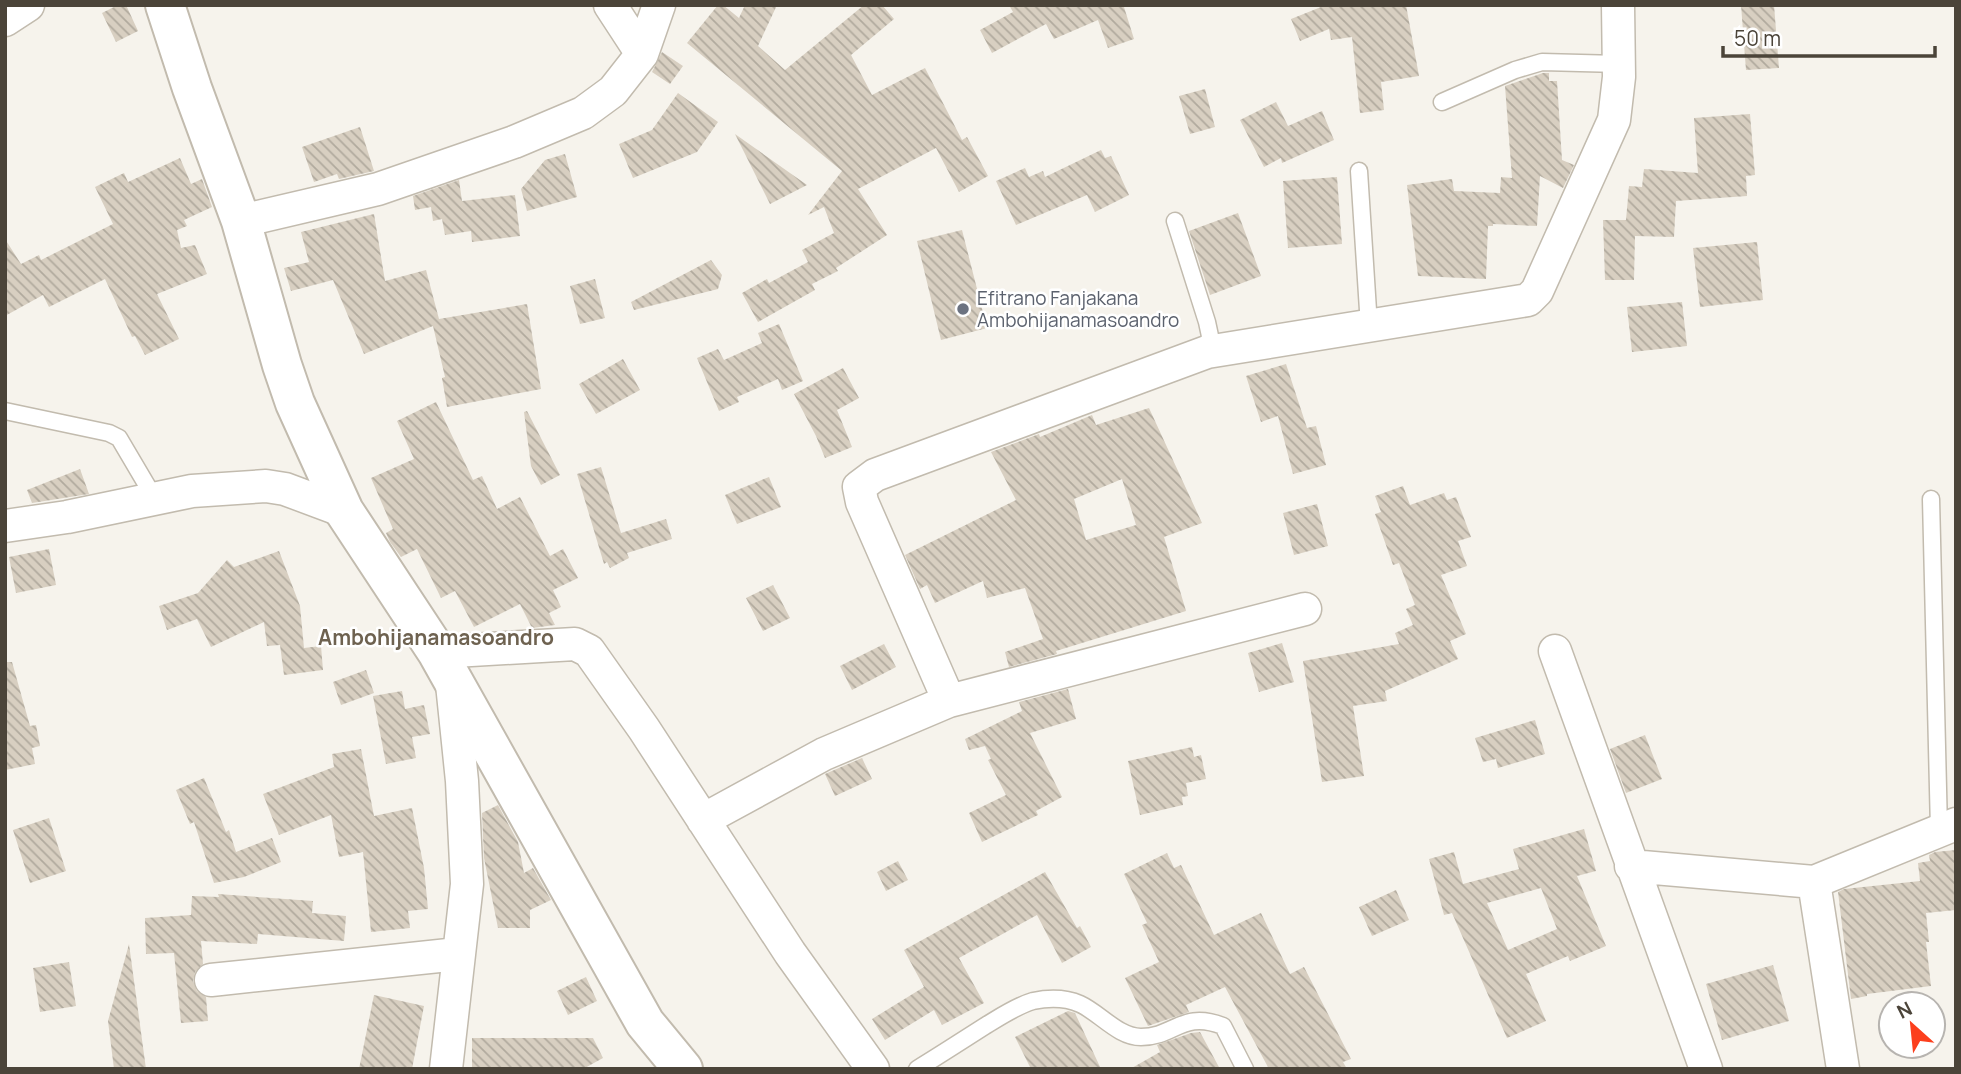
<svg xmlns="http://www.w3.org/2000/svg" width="1961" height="1074" viewBox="0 0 1961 1074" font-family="Manrope,sans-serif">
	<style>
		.building { fill: url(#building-back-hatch); fill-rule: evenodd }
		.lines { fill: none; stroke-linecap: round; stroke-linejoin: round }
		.service-casing { stroke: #c2bbae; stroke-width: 19 }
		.minor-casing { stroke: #c2bbae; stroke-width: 35 }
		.tertiary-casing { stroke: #c2bbae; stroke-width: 42 }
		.service { stroke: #fff; stroke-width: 16 }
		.minor { stroke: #fff; stroke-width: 32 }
		.tertiary { stroke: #fff; stroke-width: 38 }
		.worship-dot { fill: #6b7280; stroke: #fff; stroke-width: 2.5 }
		.labels { text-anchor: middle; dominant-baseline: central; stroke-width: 5; stroke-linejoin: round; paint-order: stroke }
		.worship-label { font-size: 19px; fill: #5b616d; stroke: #fff; text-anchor: start }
		.neighbourhood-label { font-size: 21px; font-weight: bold; fill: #6e6250; stroke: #fff }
	</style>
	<defs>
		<pattern id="building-back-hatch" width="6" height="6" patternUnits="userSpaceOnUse" patternTransform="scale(1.75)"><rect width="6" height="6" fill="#d8cfc1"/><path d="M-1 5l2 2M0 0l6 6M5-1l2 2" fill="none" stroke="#b1aa9e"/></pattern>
	</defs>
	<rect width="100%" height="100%" fill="#f6f3ec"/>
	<!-- building -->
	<path class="building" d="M118 5H126L138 31 116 42 102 13Z
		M718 5H723L739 18 745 5H777L758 46 785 70 864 5H882L894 19 851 55 872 95 925 68 962 140 967 137 988 176 959 192 936 148 858 189 887 235 836 268 838 271 812 284 815 290 758 322 742 293 767 279 769 283 808 262 802 250 834 233 824 207 808 215 842 171 687 43Z
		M1009 5H1128L1124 7 1134 39 1108 48 1098 20 1054 39 1046 24 992 53 980 30 1013 12Z
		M1326 5H1406L1419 76 1381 82 1384 110 1360 113 1352 37 1331 40 1329 29 1300 41 1291 19Z
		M1741 5H1774L1779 68 1746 70Z
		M662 52 683 66 670 84 652 72Z
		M1543 73H1549V81H1557L1562 160 1574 165 1563 188 1540 176 1537 226 1493 224V226H1488L1486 279 1418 276 1407 185 1452 179 1454 191 1500 193 1501 177 1512 178 1505 86Z
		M1205 89 1215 127 1190 134 1179 96Z
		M678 93 718 122 697 152 633 178 619 144 652 130Z
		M1276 102 1288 126 1322 111 1334 140 1282 163 1281 158 1264 167 1240 120Z
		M1750 114 1755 175 1746 176 1747 196 1676 201 1674 237 1635 236 1634 280H1605L1603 220H1626L1629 186 1642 187 1644 169 1698 173 1694 118Z
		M360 127 374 171 339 179 337 174 314 182 302 147Z
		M735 134 807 185 770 204Z
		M1101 150 1105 158 1111 156 1129 195 1095 212 1087 195 1016 225 996 181 1025 168 1029 177 1043 171 1045 177Z
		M565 154 577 197 527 211 521 189 545 160Z
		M180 158 191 184 202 179 212 207 184 220 187 226 177 230 181 248 195 245 207 274 157 294 179 339 145 355 135 336 132 337 105 279 49 307 43 295 5 316V239L21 264 39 255 41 260 113 224 95 187 124 173 128 182Z
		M1337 177 1342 244 1288 248 1283 181Z
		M459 180 462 201 515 195 520 236 472 242 471 231 445 235 442 219 433 221 431 207 415 210 413 196Z
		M1238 213 1261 276 1210 295 1189 231Z
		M374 214 385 281 426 270 439 319 527 304 541 389 447 407 442 378 445 377 433 326 364 354 333 280 291 291 284 268 309 262 301 232Z
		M962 230 987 328 941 340 917 241Z
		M1757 242 1763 300 1700 307 1693 248Z
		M711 260 722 275 718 289 634 310 631 302Z
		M595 279 605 318 580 324 570 286Z
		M1682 302 1687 346 1632 352 1627 307Z
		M779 324 803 381 782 390 778 379 737 397 739 402 719 411 697 358 718 349 724 360 762 343 758 333Z
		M623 359 640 390 596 414 579 384Z
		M1286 364 1307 428 1316 426 1326 465 1293 474 1278 416 1261 422 1246 376Z
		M843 368 859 398 837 410 852 447 825 458 816 436 794 394Z
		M436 402 473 480 482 476 497 509 520 497 550 556 563 549 578 578 553 590 561 607 549 613 555 625 532 628 520 604 474 627 455 591 441 598 417 549 401 557 390 542 386 533 393 529 371 478 414 459 397 421Z
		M1149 408 1202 523 1164 537 1186 611 1056 651 1057 654 1009 667 1005 652 1043 639 1025 588 987 598 983 581 935 603 927 585 920 589 905 555 1016 500 991 452 1039 434 1040 437 1092 415 1096 425ZM1122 479 1136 525 1086 540 1074 499Z
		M527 411 560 475 541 485 531 466 524 412Z
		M601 467 621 533 666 519 672 539 627 553 629 558 610 568 607 562 604 564 577 474Z
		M80 469 89 494 32 503 27 490Z
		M769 477 781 507 737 524 725 495Z
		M1403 486 1410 505 1444 493 1447 500 1456 497 1471 537 1458 541 1467 566 1441 575 1466 634 1450 641 1458 659 1385 691 1387 701 1353 706 1364 776 1322 782 1303 661 1399 644 1395 633 1413 625 1406 609 1415 605 1399 563 1393 565 1375 514 1381 512 1375 496Z
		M1317 504 1328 546 1294 555 1283 513Z
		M49 549 56 585 16 593 9 557Z
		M279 551 300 606 304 648 321 646 323 670 284 675 280 645 267 646 264 622 211 647 197 619 167 630 159 606 198 593 227 560 234 567Z
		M773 585 790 618 763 631 746 598Z
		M1282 643 1294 682 1259 692 1248 653Z
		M884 644 896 667 852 690 840 666Z
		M5 662H12L30 726 36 725 40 746 32 748 35 764 5 770Z
		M366 670 374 693 341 705 333 682Z
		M1068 689 1076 719 1030 733 1062 797 1036 811 1038 815 982 842 969 813 1006 795 988 760 991 759 985 746 969 750 965 739 1022 711 1019 702Z
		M402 691 405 709 424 705 430 734 412 737 416 758 386 764 373 696Z
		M1535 720 1545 754 1498 768 1496 759 1483 762 1475 738Z
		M1645 735 1662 779 1626 793 1610 749Z
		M1192 747 1194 757 1201 755 1206 779 1186 783 1188 796 1182 797 1183 805 1140 815 1128 761Z
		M361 749 374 816 412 808 424 868 428 909 408 911 410 928 371 932 363 852 339 857 331 815 279 835 263 794 334 767 332 754Z
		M862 758 872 779 835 796 825 774Z
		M204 778 226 832 229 830 236 852 272 838 281 862 244 877 214 883 194 822 190 824 176 790Z
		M498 805 518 842 524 873 533 868 551 900 530 910V928H498L484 858 482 813Z
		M49 818 66 871 30 883 13 830Z
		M1584 829 1596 871 1577 876 1606 946 1570 961 1568 956 1526 974 1546 1021 1507 1038 1452 913 1444 915 1429 859 1454 852 1463 884 1519 869 1513 849ZM1541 888 1557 929 1508 950 1487 903Z
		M1956 850V910L1926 913 1929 942H1926L1931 986 1867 994V996L1851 999 1838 892 1844 889 1920 881 1918 863 1930 861 1929 855 1935 852Z
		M1167 853 1174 868 1181 865 1214 935 1261 913 1290 974 1304 967 1351 1059 1343 1062 1347 1069H1269L1225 987 1186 1005 1189 1012 1148 1026 1125 978 1159 962 1142 925 1147 923 1124 874Z
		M898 861 908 880 886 891 877 872Z
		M1045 872 1077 928 1080 926 1091 947 1062 963 1037 915 959 958 984 1003 942 1025 934 1010 885 1040 872 1019 924 987 904 950Z
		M1396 890 1409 920 1372 936 1359 907Z
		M218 894 313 901 312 913 346 916 344 941 258 934 257 944 201 941 203 964 195 972 193 981 197 991 206 997 208 1021 181 1023 174 953 146 954 145 918 191 915 192 896 219 897Z
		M129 944 146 1069H114L108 1021Z
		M69 962 76 1006 40 1012 33 968Z
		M1773 965 1789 1021 1722 1040 1706 984Z
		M586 977 597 1001 568 1015 557 991Z
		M374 995 424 1006 412 1069H359Z
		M1068 1011 1075 1013 1101 1069H1031L1015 1037Z
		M1200 1032 1220 1069H1130L1160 1052 1157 1045 1191 1033Z
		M472 1038H593L603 1058 583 1069H472Z"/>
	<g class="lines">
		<defs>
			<path id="service" d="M1442 102 1515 70 1542 62 1619 64
				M1359 171 1369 326
				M1175 221 1207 322 1210 336 1207 352
				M5 411 109 433 119 438 155 499
				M1931 499 1939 830
				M917 1069C940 1055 963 1040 985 1026 1000 1017 1016 1006 1033 1001 1048 998 1066 998 1080 1004 1100 1013 1118 1037 1141 1037 1175 1037 1182 1010 1223 1026L1245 1069"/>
			<path id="minor" d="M610 5 642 54
				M5 20 28 5
				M241 221 378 189 514 142 583 113 613 91 642 54 659 5
				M5 526 67 517 192 491 266 486 285 489 344 511
				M1305 609 949 701 862 502 859 487 875 475 1207 352 1528 300 1537 291 1614 120 1619 77 1618 5
				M1555 651 1706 1069
				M437 652 575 644 589 651 644 729 790 953 873 1069
				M703 820 824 754 949 701
				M1631 866 1814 882
				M211 980 458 954
				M446 1069 467 884 462 781 452 684
				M1843 1069 1814 882 1956 824"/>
			<path id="tertiary" d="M165 5 192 88 241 221 282 365 295 403 344 511 437 652 645 1023 683 1069"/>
		</defs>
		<!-- service casing -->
		<use href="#service" class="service-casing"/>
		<!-- minor casing -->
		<use href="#minor" class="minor-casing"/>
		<!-- tertiary casing -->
		<use href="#tertiary" class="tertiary-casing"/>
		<!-- service -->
		<use href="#service" class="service"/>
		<!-- minor -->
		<use href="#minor" class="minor"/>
		<!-- tertiary -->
		<use href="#tertiary" class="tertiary"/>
	</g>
	<!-- markers -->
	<circle class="worship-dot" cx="963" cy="309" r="7"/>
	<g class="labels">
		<!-- worship labels -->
		<g class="worship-label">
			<text x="977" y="298">Efitrano Fanjakana<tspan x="977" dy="22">Ambohijanamasoandro</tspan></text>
		</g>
		<!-- neighbourhood labels -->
		<g class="neighbourhood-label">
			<text x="436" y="637">Ambohijanamasoandro</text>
		</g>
	</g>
	<!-- border -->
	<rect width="1961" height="1074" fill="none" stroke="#4b4439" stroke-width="14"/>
	<!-- north arrow -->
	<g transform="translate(1912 1025) rotate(333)"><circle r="33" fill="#ffffff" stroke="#b7b4b0" stroke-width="2"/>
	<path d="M0-5L12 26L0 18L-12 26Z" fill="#fc3f1d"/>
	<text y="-10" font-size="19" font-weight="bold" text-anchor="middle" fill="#4b4439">N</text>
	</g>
	<!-- scale -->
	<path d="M1723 46v10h212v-10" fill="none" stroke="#4b4439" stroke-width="3.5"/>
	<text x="1734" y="46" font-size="21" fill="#4b4439" stroke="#ffffff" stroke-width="5" paint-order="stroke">50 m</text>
</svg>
